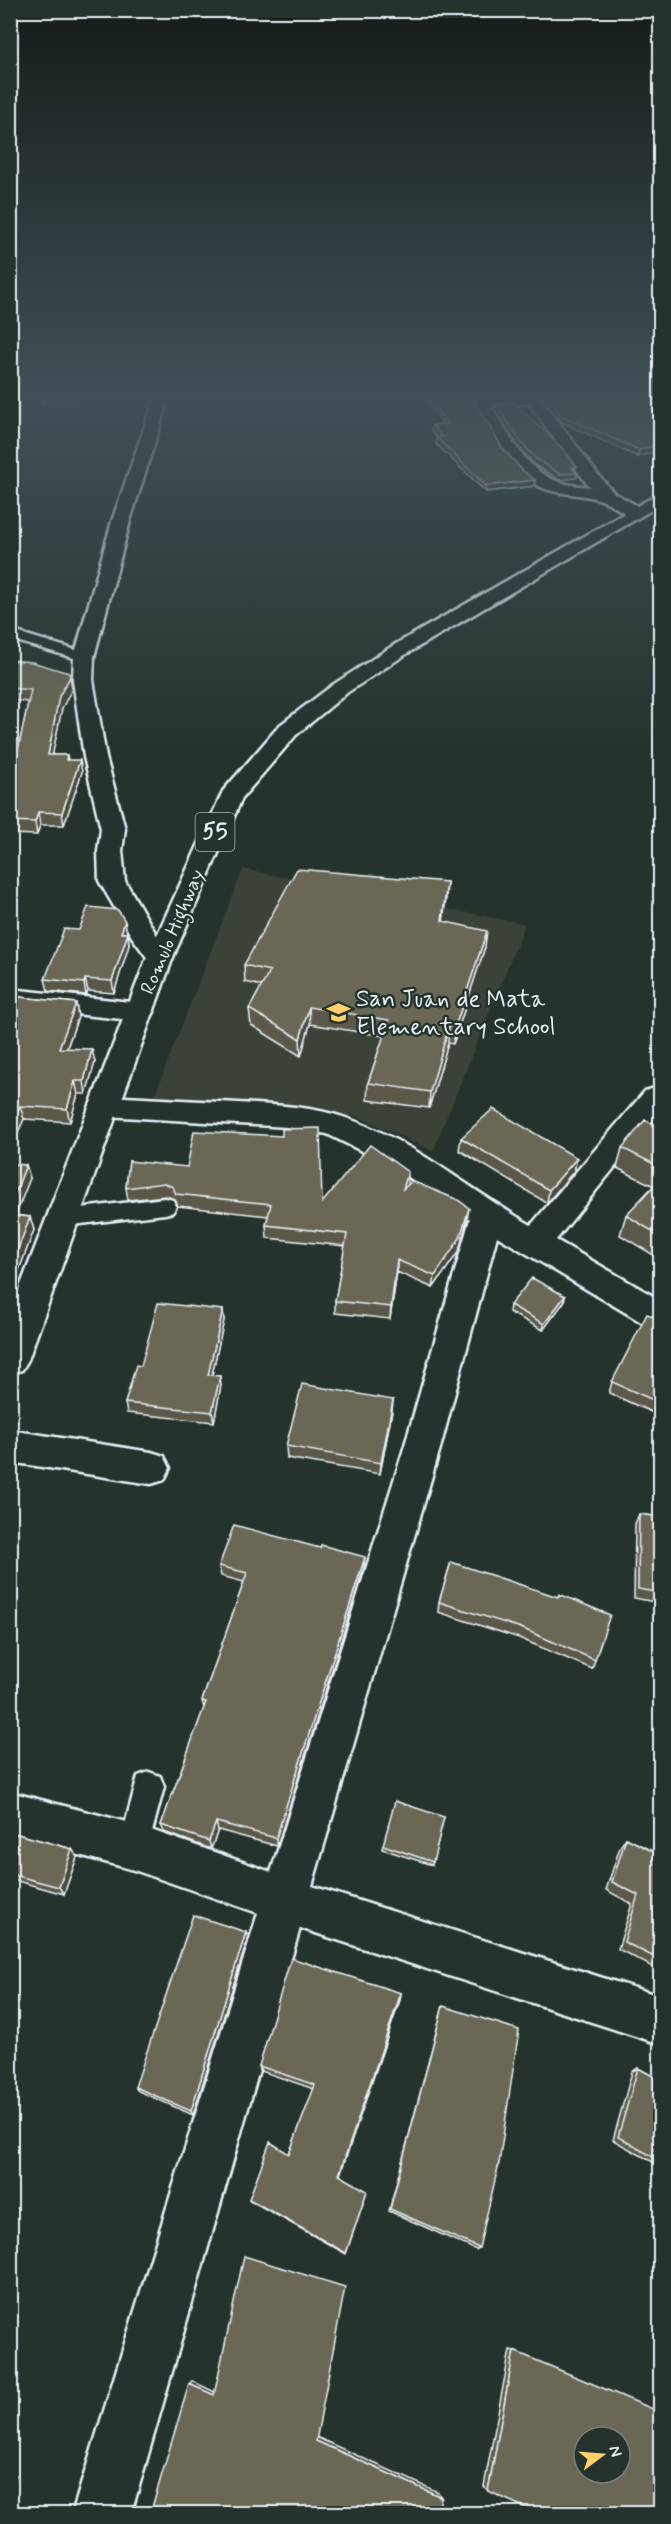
<svg xmlns="http://www.w3.org/2000/svg" width="671" height="2524" viewBox="0 0 671 2524" font-family="Mynerve,sans-serif">
	<style>
		.built { fill: #3b4339 }
		.lines { fill: none; stroke-linecap: round; stroke-linejoin: round }
		.lane-casing { stroke: #e8f1f8; stroke-width: 5 }
		.street-casing { stroke: #e8f1f8; stroke-width: 5 }
		.highway-casing { stroke: #e8f1f8; stroke-width: 5 }
		.lane { fill: #26332d; fill-rule: evenodd }
		.street { fill: #26332d; fill-rule: evenodd }
		.highway { fill: #26332d; fill-rule: evenodd }
		.wall { fill: #5c5949; stroke: #e8f1f8; stroke-width: 1.5 }
		.shaded-wall { fill: #4b493c; stroke: #e8f1f8; stroke-width: 1.5 }
		.building { fill: #6b6855; stroke: #e8f1f8; stroke-width: 1.5; fill-rule: evenodd }
		.labels { text-anchor: middle; dominant-baseline: central; stroke-width: 5; stroke-linejoin: round; paint-order: stroke }
		.far-street-label { font-size: 20px; fill: #e8f1f8; stroke: #26332d }
		.shield { fill: #26332d; stroke: #aeb8bb; stroke-width: 1.5 }
		.shield-label { font-size: 22px; font-weight: bold; fill: #e8f1f8 }
		.poi-label { font-size: 24px; fill: #e8f1f8; stroke: #26332d; text-anchor: start }
	</style>
	<rect width="100%" height="100%" fill="#26332d"/>
	<filter id="ink" filterUnits="userSpaceOnUse"><feTurbulence type="fractalNoise" baseFrequency=".0167" numOctaves="2"/><feDisplacementMap in="SourceGraphic" scale="12" xChannelSelector="R" yChannelSelector="G"/><feConvolveMatrix kernelMatrix="1 2 1 2 8 2 1 2 1" color-interpolation-filters="sRGB"/></filter>
	<g filter="url(#ink)">
		<!-- built -->
		<path class="built" d="M243 869 525 924 433 1151 357 1116 152 1102Z"/>
		<g class="lines">
			<defs>
				<path id="lane" d="M10 630 89 654 91 657 84 661 10 639Z
					M165 1198 173 1200 176 1206 173 1212 165 1214 64 1226 56 1224 53 1218 56 1212 64 1210Z
					M149 1772 160 1776 164 1787 145 1858 134 1862 123 1858 119 1847 138 1776Z"/>
				<path id="street" d="M156 394H170L130 521 94 657 93 680 106 757 125 829 122 851 125 881 156 934 173 957 169 963 160 965 151 963 132 937 99 881 98 851 101 829 84 757 73 680 74 657 112 521Z
					M530 394 538 395 599 476 614 493 641 508 644 512 641 516C626 519 617 506 604 501 586 494 566 495 548 490 511 478 493 434 473 403L481 398ZM529 403 587 484 591 487C579 486 565 485 554 480 523 467 508 433 491 407Z
					M10 989 140 1003 150 1006 154 1012 150 1018 140 1021 10 1007Z
					M655 1088 660 1089V1111L556 1240 660 1300V1330L648 1326 497 1236 441 1445 312 1886 660 1996V2044L300 1928 131 2514H72L258 1913 134 1870 10 1836V1792L134 1824 271 1872 405 1445 470 1219 394 1167 327 1134 287 1127 106 1116 95 1113 91 1106 95 1099 106 1096C150 1098 194 1101 238 1103 275 1105 311 1106 346 1118 415 1141 469 1190 531 1225L645 1091Z
					M10 1430 151 1452 164 1456 170 1468 164 1480 151 1484 10 1462Z"/>
				<path id="highway" d="M660 493V505L408 653 348 692 296 735 242 798 173 957 28 1360 22 1370 10 1374V1313L147 957 223 791 280 725 334 684 394 645Z"/>
			</defs>
			<!-- lane casing -->
			<use href="#lane" class="lane-casing"/>
			<!-- street casing -->
			<use href="#street" class="street-casing"/>
			<!-- highway casing -->
			<use href="#highway" class="highway-casing"/>
			<!-- lane -->
			<use href="#lane" class="lane"/>
			<!-- street -->
			<use href="#street" class="street"/>
			<!-- highway -->
			<use href="#highway" class="highway"/>
		</g>
		<!-- wall -->
		<path class="wall" d="M424 394H519L481 396 473 400 503 449 523 471 535 480 534 486 486 492 436 444V437L431 431 432 425 443 424 424 398Z
			M539 394H660L638 457 561 422Z
			M495 403 576 472 577 473V478L559 480 535 465 519 447 495 409Z
			M10 660 69 673 72 689 62 708 52 755H67L68 760 82 772 64 825H40L37 835 10 834V750H18L28 702 10 700Z
			M447 882 443 921 485 947 453 1044 448 1043 429 1108 367 1100 368 1083 384 1036 310 1024 301 1056 251 1025 249 1009 262 986 245 982 244 965Z
			M127 933H128L129 945 114 993 88 991 86 995 48 991 45 979Z
			M10 996 76 1003 78 1017 67 1048 95 1062 86 1094H78L70 1122 24 1119 10 1150Z
			M660 1128V1259L620 1235 626 1215 654 1186 617 1168 622 1148Z
			M461 1138 577 1158 574 1171 547 1203 459 1150Z
			M129 1161 322 1203 407 1185 467 1220 459 1251 433 1288 397 1272 390 1319 335 1313V1301L345 1246 267 1238 266 1225 268 1216 178 1206 175 1199 166 1196 128 1200 126 1188Z
			M10 1164 26 1165 30 1178 15 1215 30 1217 34 1230 19 1270 10 1269Z
			M565 1296 564 1302 543 1330 509 1312 510 1305Z
			M223 1310 224 1320 212 1375 221 1385 214 1422 127 1413 125 1403 141 1366Z
			M660 1319V1416L609 1393 612 1382Z
			M393 1400 392 1411 380 1474 287 1458 286 1446Z
			M639 1514 660 1517V1603L634 1598 635 1524Z
			M451 1562 595 1660 592 1669 519 1638 438 1612 439 1602Z
			M219 1566 364 1567 277 1846 218 1830 211 1849 164 1832 161 1825 204 1708 202 1701 244 1582 221 1576Z
			M444 1817 432 1865 382 1849 383 1845Z
			M10 1832 72 1849 77 1857 64 1894 10 1879Z
			M626 1838 660 1855V1971L618 1949 632 1904 606 1890 620 1847Z
			M246 1932 248 1938 193 2115 138 2091 135 2087Z
			M401 1993 400 2000 339 2175 367 2191 346 2254 251 2201 249 2199 289 2154 314 2089 261 2071 259 2066Z
			M443 2006 479 2248 476 2250 389 2211Z
			M638 2068 660 2080V2166L613 2140 632 2072Z
			M510 2350 514 2351 488 2491 484 2486Z"/>
		<!-- shaded-wall -->
		<path class="shaded-wall" d="M53 394H127L42 403 41 395Z
			M475 394H481V396L472 401 471 404 472 395Z
			M660 444V450L638 457 639 450Z
			M535 480 534 486 486 492V486Z
			M70 677 72 689 62 708 50 767 48 755 59 696Z
			M80 760 82 772 64 825 62 813Z
			M38 812 40 825 37 835 35 822Z
			M447 882 446 899 441 938 442 921Z
			M125 921 127 933H121Z
			M487 931 485 947 453 1044 455 1027Z
			M128 933 129 945 114 993 112 981Z
			M85 979 88 991 86 995 84 983Z
			M76 1003 78 1017 62 1061 59 1048Z
			M309 1007 310 1024 301 1056 300 1039Z
			M449 1026 448 1043 429 1108 430 1092Z
			M92 1049 95 1062 86 1094 84 1081Z
			M75 1081 78 1094 70 1122 67 1109Z
			M20 1106 24 1119 10 1150V1129Z
			M577 1158 574 1171 547 1203 549 1190Z
			M26 1165 30 1178 11 1227 10 1206Z
			M408 1172V1184L403 1201V1189Z
			M469 1208 467 1220 459 1251 433 1288 435 1276Z
			M30 1217 34 1230 19 1270 15 1257Z
			M397 1260V1272L390 1319 391 1307Z
			M565 1296 564 1302 543 1330 544 1324Z
			M223 1310 224 1320 210 1384 208 1375Z
			M220 1376 221 1385 214 1422 212 1412Z
			M393 1400 392 1411 380 1474 381 1463Z
			M365 1557 364 1567 277 1846 276 1838Z
			M216 1822 218 1830 211 1849 209 1841Z
			M72 1849 77 1857 64 1894 59 1887Z
			M246 1932 248 1938 193 2115 191 2111Z
			M401 1993 400 2000 339 2178V2175Z
			M192 2381 217 2393 214 2395 189 2384Z
			M316 2437 438 2492 441 2497 316 2441Z
			M10 2473 16 2475 10 2492Z"/>
		<!-- building -->
		<path class="building" d="M425 394H475L472 395V398L503 449 523 471 535 480 486 486 436 437H442L432 425 448 424Z
			M544 394H660V444L639 450 562 416Z
			M513 402 565 451 577 467 572 468 577 473 560 474 536 459 520 441 495 403Z
			M10 660 32 662 69 673 70 677 59 696 48 755H67L66 760H80L62 813 38 812 35 822 10 821V750H18L31 690 10 688Z
			M297 869 447 882 442 921 487 931 455 1027 449 1026 430 1092 368 1083 389 1020 309 1007 300 1039 249 1009 270 971 244 965Z
			M88 907 118 910 125 921 121 933H128L112 981 85 979 84 983 45 979 64 929 79 930Z
			M10 996 76 1003 59 1048 92 1049 84 1081H75L67 1109 20 1106 10 1129Z
			M493 1109 577 1158 549 1190 461 1138Z
			M645 1120 660 1128V1167L622 1148Z
			M320 1128 322 1203 370 1145 408 1172 403 1189 412 1181 458 1200 469 1208 460 1238 435 1276 397 1260 391 1307 335 1301 347 1234 266 1225 271 1204 176 1194 173 1187 164 1183 126 1188 129 1161 187 1167 194 1131 282 1136V1129Z
			M10 1164 26 1165 10 1206Z
			M660 1179V1236L626 1215Z
			M10 1215 30 1217 15 1257H10Z
			M532 1278 565 1296 544 1324 510 1305Z
			M158 1303 223 1310 208 1375 220 1376 212 1412 125 1403 136 1365 141 1366Z
			M647 1314 660 1319V1403L612 1382Z
			M302 1384 393 1400 381 1463 286 1446Z
			M639 1514 660 1517V1593L638 1589Z
			M234 1525 320 1548 321 1545 365 1557 276 1838 216 1822 209 1841 161 1825 206 1702 202 1701 247 1573 219 1566Z
			M451 1562 558 1597 559 1594 610 1615 595 1660 521 1628 439 1602Z
			M395 1801 444 1817 433 1862 383 1845Z
			M10 1832 72 1849 59 1887 10 1874Z
			M626 1838 660 1855V1960L624 1942 638 1895 612 1882Z
			M193 1915 246 1932 191 2111 135 2087Z
			M291 1958 401 1993 339 2175 367 2191 346 2253 249 2199 270 2142 289 2154 315 2085 259 2066Z
			M443 2006 519 2030 499 2163 479 2248 390 2209Z
			M638 2068 660 2080V2161L618 2137Z
			M244 2256 345 2287 316 2441 441 2497 438 2514H150L189 2384 214 2395Z
			M514 2351 660 2412V2514H539L488 2491ZM584 2437H620V2473H584Z"/>
	</g>
	<!-- sky -->
	<linearGradient id="sky" x2="0" y2="1"><stop stop-color="#151c19"/><stop offset="0.53" stop-color="#415057"/><stop offset="1" stop-color="#415057" stop-opacity="0"/></linearGradient>
	<rect width="671" height="747" fill="url(#sky)"/>
	<!-- icons -->
	<defs>
		<symbol id="school-bare" viewBox="-9 -9 18 18"><path d="M0-5L7-2L0 1L-7-2ZM-4 1L0 2.5L4 1V4Q0 6-4 4Z" fill="#ffd166" stroke="#26332d" stroke-width="2.5" paint-order="stroke"/></symbol>
	</defs>
	<g fill-rule="evenodd">
		<use href="#school-bare" x="322" y="996" width="33" height="33"/>
	</g>
	<g class="labels">
		<!-- far-street labels -->
		<g class="far-street-label">
			<text transform="translate(173 932) rotate(-67)">Romulo Highway</text>
		</g>
		<!-- shield labels -->
		<rect class="shield" x="195.5" y="813" width="39" height="38" rx="4.5"/>
		<g class="shield-label">
			<text x="215" y="832">55</text>
		</g>
		<!-- poi labels -->
		<g class="poi-label">
			<text x="356" y="999">San Juan de Mata<tspan x="356" dy="28">Elementary School</tspan></text>
		</g>
	</g>
	<!-- margin -->
	<rect width="671" height="2524" fill="none" stroke="#26332d" stroke-width="36"/>
	<rect x="18" y="18" width="635" height="2488" fill="none" stroke="#e8f1f8" stroke-width="2" filter="url(#ink)"/>
	<!-- north arrow -->
	<g transform="translate(602 2455) rotate(74)"><circle r="28" fill="#26332d" stroke="#747f7e" stroke-width="1.5"/>
	<path d="M0-4.5L10 22L0 15L-10 22Z" fill="#ffd166"/>
	<text y="-9" font-size="16" font-weight="bold" text-anchor="middle" fill="#e8f1f8">N</text>
	</g>
</svg>
